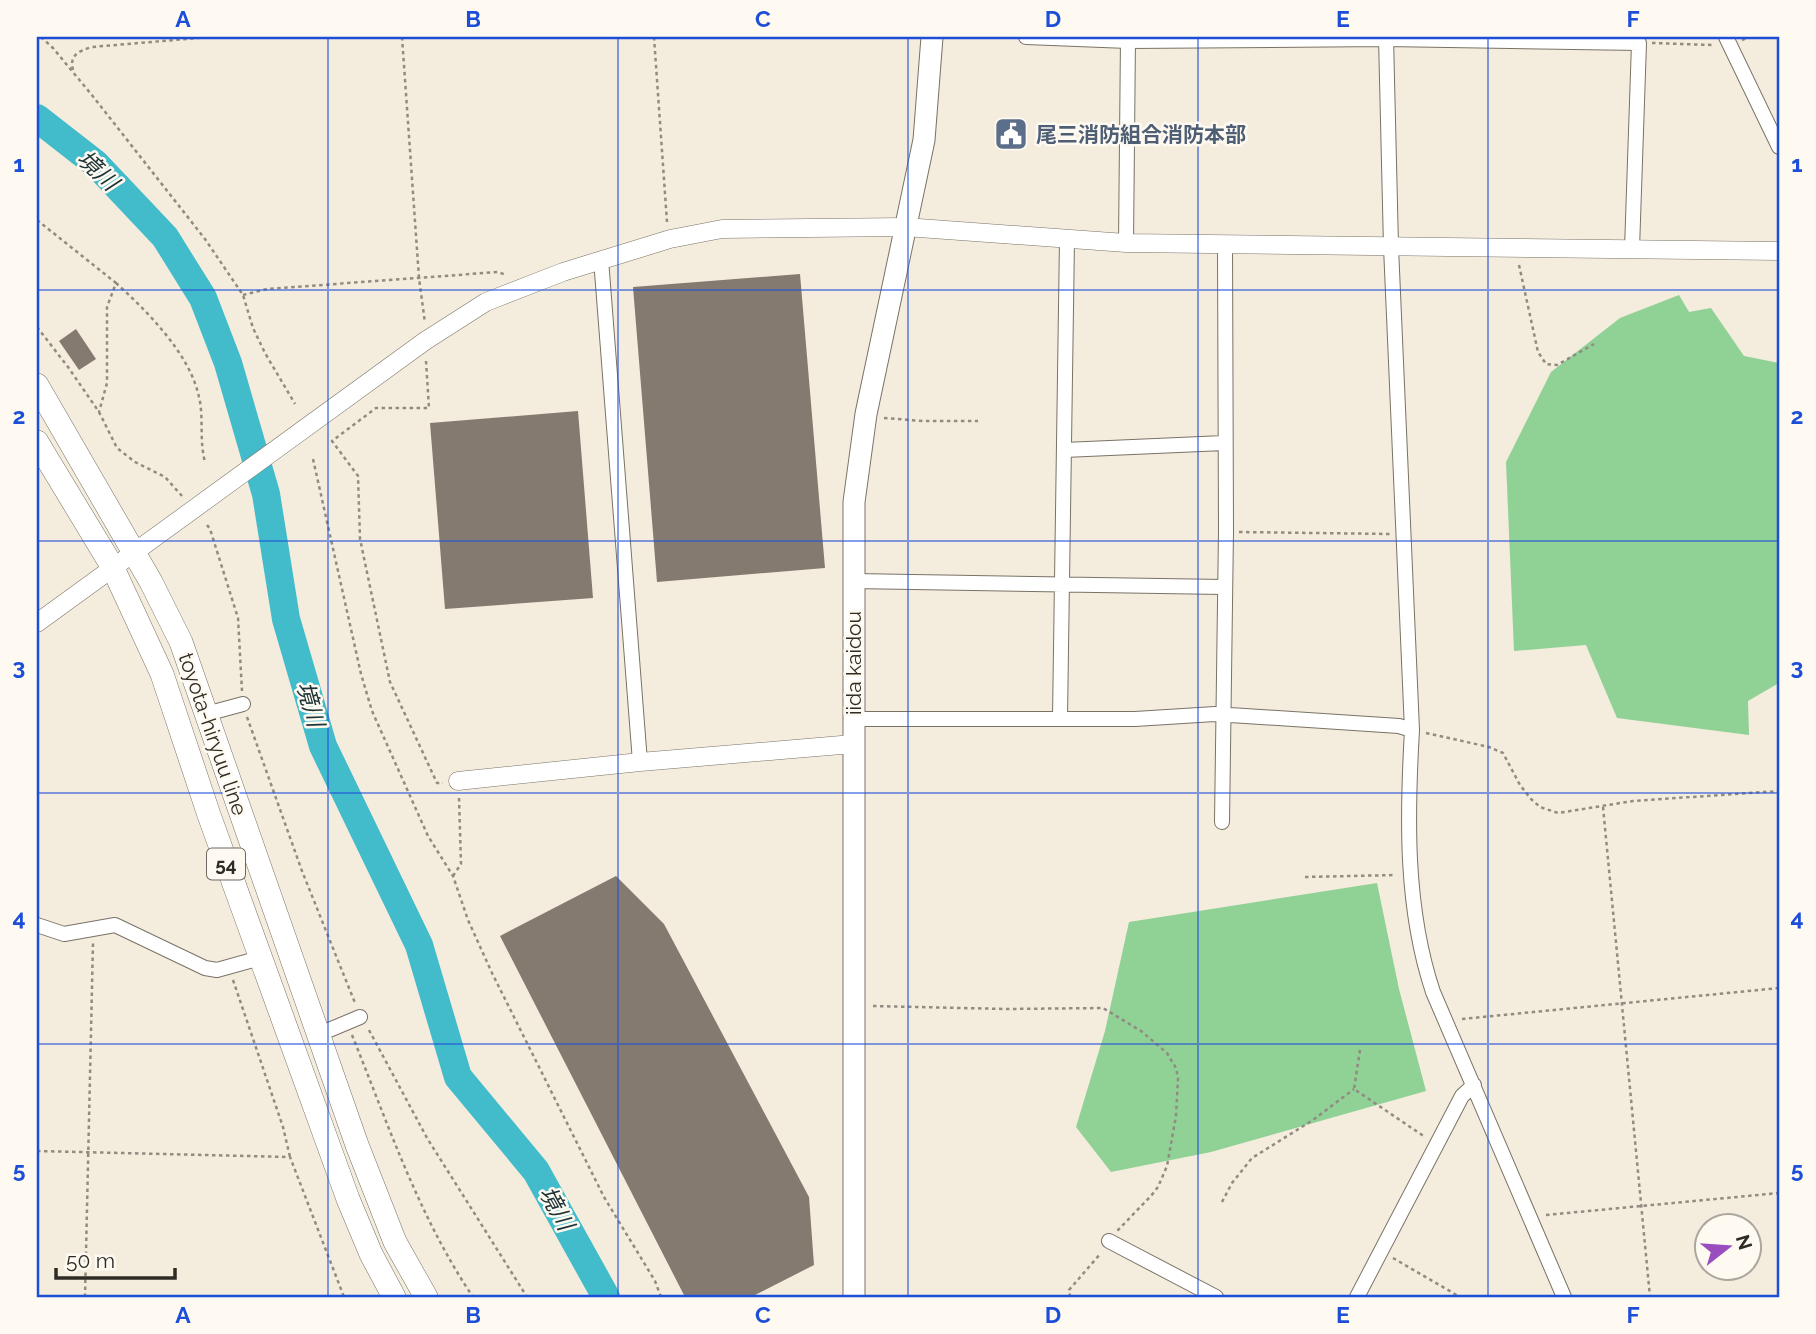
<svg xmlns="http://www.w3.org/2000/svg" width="1816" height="1334" viewBox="0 0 1816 1334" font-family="Raleway,'Noto Sans JP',sans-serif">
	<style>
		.forest { fill: #90d195 }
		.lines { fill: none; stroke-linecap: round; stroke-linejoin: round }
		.river { stroke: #42bccb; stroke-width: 28 }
		.building { fill: #857a70 }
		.minor-casing { stroke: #797366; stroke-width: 16 }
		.tertiary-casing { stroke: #797366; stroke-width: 19 }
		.secondary-casing { stroke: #797366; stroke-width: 23 }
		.primary-casing { stroke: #797366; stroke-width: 24 }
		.path { stroke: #918b81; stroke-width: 2.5; stroke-dasharray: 3.5 3.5; stroke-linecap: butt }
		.minor { stroke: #fff; stroke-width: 14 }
		.tertiary { stroke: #fff; stroke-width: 18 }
		.secondary { stroke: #fff; stroke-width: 21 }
		.primary { stroke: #fff; stroke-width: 23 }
		.grid { fill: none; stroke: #1d4ed8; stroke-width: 2; stroke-opacity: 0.55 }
		.labels { text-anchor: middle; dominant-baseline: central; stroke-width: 5; stroke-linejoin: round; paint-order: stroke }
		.shield { fill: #fefaf1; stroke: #6c6962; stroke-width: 2 }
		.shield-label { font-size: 19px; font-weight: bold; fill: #2e2b25 }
		.service-label { font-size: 21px; font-weight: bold; fill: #4e5e75; stroke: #fefaf1; text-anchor: start }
		.street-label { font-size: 21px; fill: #2e2b25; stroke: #fefaf1 }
		.water-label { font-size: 23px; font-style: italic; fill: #1d3235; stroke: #fefaf1 }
		.neatline { fill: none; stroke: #1d4ed8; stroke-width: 2.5 }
		.grid-label { font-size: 23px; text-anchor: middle; font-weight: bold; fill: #1d4ed8 }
	</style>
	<rect width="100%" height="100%" fill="#f4ecdd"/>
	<!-- forest -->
	<path class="forest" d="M1679 295 1689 312 1711 308 1744 356 1779 363V683L1748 701 1749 735 1617 718 1586 645 1514 651 1506 462 1551 372 1620 318Z
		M1377 883 1399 989 1426 1091 1211 1152 1111 1172 1076 1127 1105 1031 1129 922Z"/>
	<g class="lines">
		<!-- river -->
		<path class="river" d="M37 118 96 164 165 237 203 298 228 363 266 494 286 619 323 746 419 945 458 1077 536 1171 606 1297"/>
	</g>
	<!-- building -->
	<path class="building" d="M800 274 825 568 657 582 633 287Z
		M76 329 96 359 79 370 59 341Z
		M578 411 593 598 445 609 430 423Z
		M616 876 664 924 809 1197 814 1265 751 1297H685L500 936Z"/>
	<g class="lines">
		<defs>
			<path id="minor" d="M1026 37 1128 41 1386 39 1639 43 1632 249
				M1386 37 1391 247 1412 730C1407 817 1405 908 1433 992L1564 1297
				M1726 37 1779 147
				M1126 243 1128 37
				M601 259 640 762
				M1064 450 1224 443
				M853 581 1224 587
				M206 714 243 704
				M1060 718 1067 239
				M853 719H1135L1215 714 1399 726 1412 730
				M1222 822 1226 531 1225 244
				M37 925 64 934 115 925 205 968 217 970 260 958
				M317 1035 360 1017
				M1109 1241 1216 1297
				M1357 1297 1462 1096 1474 1085"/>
			<path id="tertiary" d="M37 623 425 341 486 302 563 272 670 239 722 229 905 227 1126 243 1779 251
				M458 781 640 762 853 744"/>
			<path id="secondary" d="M854 1297V502L866 414 924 140 932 37"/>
			<path id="primary" d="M37 385 151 582 181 642 357 1145 395 1242 426 1297
				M37 442 112 566 162 674 209 815 348 1199 371 1254 394 1297"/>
		</defs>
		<!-- minor casing -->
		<use href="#minor" class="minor-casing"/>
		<!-- tertiary casing -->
		<use href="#tertiary" class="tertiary-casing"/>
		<!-- secondary casing -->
		<use href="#secondary" class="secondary-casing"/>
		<!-- primary casing -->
		<use href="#primary" class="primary-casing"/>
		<!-- path -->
		<path class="path" d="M41 37 53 48 91 94 205 239 243 295 253 328 265 353 295 404
			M402 37 419 278 425 323
			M654 37 667 222
			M1742 40 1749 37
			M1652 43 1712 45
			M73 70C69 55 79 51 92 47L210 37
			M37 220 116 283 107 307V383L99 412
			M1519 265 1538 352 1546 364 1557 365 1594 344
			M116 283C147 311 190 354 199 397 204 418 199 440 205 462
			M243 295 267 289 498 272 506 275
			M37 327 68 367 99 412 117 448 135 462 165 477 182 496
			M426 361 429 408H376L332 441 358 476 360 539 390 682 437 783H443
			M884 418 923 421H978
			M313 459 361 674 372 711 428 836 453 876 468 920 492 973 604 1197 655 1281 661 1297
			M207 525 210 529 238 618 242 691
			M1239 532 1390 534
			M247 717 302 871 355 1003
			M1426 733 1489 747 1503 753 1520 785 1531 799 1540 807 1558 813 1633 801 1779 791
			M1603 807 1650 1297
			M453 876 461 864 459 798
			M1305 877 1396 875
			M233 980 283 1127 290 1157
			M873 1006 1006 1009 1103 1008 1141 1031 1167 1053 1176 1068 1178 1078 1176 1116 1167 1166 1158 1187 1151 1196 1117 1231
			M1462 1019 1779 988
			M369 1030 427 1138 527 1297
			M352 1035C388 1124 419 1217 473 1297
			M1360 1050 1354 1089 1425 1137
			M37 1151 290 1157 344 1297
			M1222 1202 1232 1183 1252 1158 1313 1120 1354 1089
			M1546 1215 1779 1193
			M1393 1258 1460 1297
			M85 1297 93 943
			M1070 1297 1069 1290 1101 1253"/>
		<!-- minor -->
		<use href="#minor" class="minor"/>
		<!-- tertiary -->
		<use href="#tertiary" class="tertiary"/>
		<!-- secondary -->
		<use href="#secondary" class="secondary"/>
		<!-- primary -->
		<use href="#primary" class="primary"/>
	</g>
	<!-- grid -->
	<path class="grid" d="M328 37V1297M618 37V1297M908 37V1297M1198 37V1297M1488 37V1297M37 290H1779M37 541H1779M37 793H1779M37 1044H1779"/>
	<!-- icons -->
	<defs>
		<symbol id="civic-square" viewBox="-11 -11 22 22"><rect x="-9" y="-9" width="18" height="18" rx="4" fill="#5c6f8a" stroke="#fefaf1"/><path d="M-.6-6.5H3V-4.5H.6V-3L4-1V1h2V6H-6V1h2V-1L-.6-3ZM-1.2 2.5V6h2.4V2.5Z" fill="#fff"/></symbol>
	</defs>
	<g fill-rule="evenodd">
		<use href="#civic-square" x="992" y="115" width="38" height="38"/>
	</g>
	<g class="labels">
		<!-- shield labels -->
		<rect class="shield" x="207" y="848.5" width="38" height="31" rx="5"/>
		<g class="shield-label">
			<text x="226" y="864">54</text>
		</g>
		<!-- service labels -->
		<g class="service-label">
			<text x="1036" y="134">尾三消防組合消防本部</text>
		</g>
		<!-- street labels -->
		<g class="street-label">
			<text transform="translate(853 663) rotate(-90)">iida kaidou</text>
			<text transform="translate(213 734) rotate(71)">toyota-hiryuu line</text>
		</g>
		<!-- water labels -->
		<g class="water-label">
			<text transform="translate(98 170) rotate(43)">境川</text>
			<text transform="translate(311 704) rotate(74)">境川</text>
			<text transform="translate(557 1208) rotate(61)">境川</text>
		</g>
	</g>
	<!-- border -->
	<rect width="1816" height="1334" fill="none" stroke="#fefaf1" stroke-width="77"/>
	<!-- north arrow -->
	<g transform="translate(1728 1247) rotate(73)"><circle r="33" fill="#fefaf1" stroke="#aba79f" stroke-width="2"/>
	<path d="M0-5L12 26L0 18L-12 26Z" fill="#994dbf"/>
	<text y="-10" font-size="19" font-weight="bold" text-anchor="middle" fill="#2e2b25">N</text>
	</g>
	<!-- scale -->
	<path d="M56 1268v10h119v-10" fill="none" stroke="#2e2b25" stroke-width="3.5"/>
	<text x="66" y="1268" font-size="21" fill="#2e2b25" stroke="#fefaf1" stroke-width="5" paint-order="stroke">50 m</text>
	<rect x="38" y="38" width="1740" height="1258" class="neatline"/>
	<g class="grid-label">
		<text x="183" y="27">A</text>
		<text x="473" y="27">B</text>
		<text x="763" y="27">C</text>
		<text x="1053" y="27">D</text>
		<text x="1343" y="27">E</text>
		<text x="1633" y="27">F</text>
		<text x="19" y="172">1</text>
		<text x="1797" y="172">1</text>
		<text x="19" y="424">2</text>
		<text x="1797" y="424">2</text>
		<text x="19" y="675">3</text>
		<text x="1797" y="675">3</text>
		<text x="19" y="926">4</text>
		<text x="1797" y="926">4</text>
		<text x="19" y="1178">5</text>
		<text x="1797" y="1178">5</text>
		<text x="183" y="1323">A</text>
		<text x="473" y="1323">B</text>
		<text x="763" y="1323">C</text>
		<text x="1053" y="1323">D</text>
		<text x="1343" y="1323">E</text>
		<text x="1633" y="1323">F</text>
	</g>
</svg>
